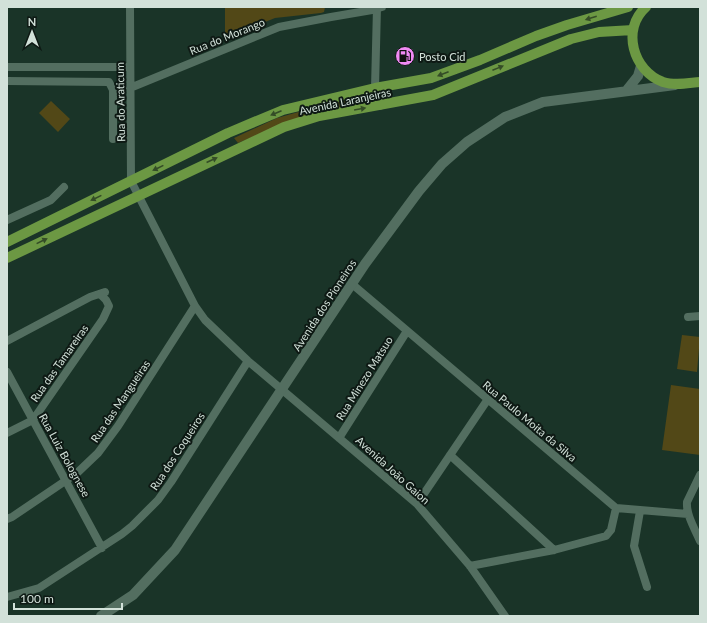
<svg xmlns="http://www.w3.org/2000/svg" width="707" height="623" viewBox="0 0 707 623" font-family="Lato,sans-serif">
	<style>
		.green { fill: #524817 }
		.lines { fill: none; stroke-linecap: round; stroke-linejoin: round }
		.minor { stroke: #536e60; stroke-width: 8 }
		.secondary { stroke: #536e60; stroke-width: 10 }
		.primary { stroke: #6c9843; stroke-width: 10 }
		.oneway { fill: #344c27 }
		.labels { text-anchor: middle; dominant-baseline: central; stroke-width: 4; stroke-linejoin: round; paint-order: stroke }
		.street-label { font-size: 11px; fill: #d2e1d9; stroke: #0e1914 }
		.poi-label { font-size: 11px; fill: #d2e1d9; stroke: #0e1914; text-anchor: start }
	</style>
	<rect width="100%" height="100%" fill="#1a3428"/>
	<!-- green -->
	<path class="green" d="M225 7H325L324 12 321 13 275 18 225 38Z
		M364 98 368 104 295 119 238 143 234 138 277 118 327 104Z
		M51 101 70 119 58 132 39 113Z
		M682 335 700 337 697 372 677 369Z
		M671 385 700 389V455L662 450Z"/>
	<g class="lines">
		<!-- minor -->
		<path class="minor" d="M130 7 131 181 195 306 205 320 248 361 417 504 470 566 505 616
			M377 7 375 88 380 106
			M7 67H130
			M7 81 109 82 113 90V139
			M130 88 279 27 331 17 372 10 382 7
			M7 220 51 200 64 187
			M352 284 616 508 688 514
			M688 317 700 316
			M7 341 90 297 105 292
			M7 372 102 548
			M7 433 33 420 103 319 109 306 106 300 100 294
			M339 438 407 331
			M450 455 554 550
			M700 475 687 502C686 515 695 529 700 541
			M417 504 488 399
			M640 511 634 546 647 587
			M7 519 12 517 77 473 98 453 118 426 195 306
			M470 566 554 550 606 536 611 530 616 508
			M7 597 39 588 122 534 132 526 158 500 171 482 248 361"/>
		<!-- secondary -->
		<path class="secondary" d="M626 91 638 76 641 66
			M101 616 133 595 175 550 365 264 419 191 442 164 467 142 505 117 543 102 675 85"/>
		<!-- primary -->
		<path class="primary" d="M646 7C621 29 633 71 663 82 675 86 688 83 700 82
			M7 242 228 133 283 110 375 88 431 78 480 60 536 36 567 25 628 7
			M7 258 284 127 319 116 433 95 571 39 599 32 633 30"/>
	</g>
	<!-- one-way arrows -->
	<defs><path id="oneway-solid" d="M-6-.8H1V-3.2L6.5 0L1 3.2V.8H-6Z"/></defs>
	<g class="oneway">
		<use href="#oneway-solid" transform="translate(591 18) rotate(163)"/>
		<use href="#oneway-solid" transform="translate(498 68) rotate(-22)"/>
		<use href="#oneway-solid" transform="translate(443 74) rotate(159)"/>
		<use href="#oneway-solid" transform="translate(360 109) rotate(-10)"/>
		<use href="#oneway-solid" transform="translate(276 113) rotate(157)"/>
		<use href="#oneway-solid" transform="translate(212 160) rotate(-25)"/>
		<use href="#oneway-solid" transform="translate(158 168) rotate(154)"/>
		<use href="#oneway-solid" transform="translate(96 198) rotate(154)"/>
		<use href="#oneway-solid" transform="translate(42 241) rotate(-26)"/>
	</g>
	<!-- icons -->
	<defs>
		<symbol id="fuel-disc" viewBox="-11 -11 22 22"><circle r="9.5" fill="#f18af4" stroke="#0e1914"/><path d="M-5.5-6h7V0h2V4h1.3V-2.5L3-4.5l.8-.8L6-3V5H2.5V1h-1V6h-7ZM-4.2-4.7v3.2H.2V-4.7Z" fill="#111"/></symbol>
	</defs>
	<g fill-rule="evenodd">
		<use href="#fuel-disc" x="394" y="45" width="22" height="22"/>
	</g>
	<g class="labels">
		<!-- street labels -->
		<g class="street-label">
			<text transform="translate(227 36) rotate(-22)">Rua do Morango</text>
			<text transform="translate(345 101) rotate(-12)">Avenida Laranjeiras</text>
			<text transform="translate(120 102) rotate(-91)">Rua do Araticum</text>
			<text transform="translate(324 305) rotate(-57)">Avenida dos Pioneiros</text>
			<text transform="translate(59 363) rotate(-55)">Rua das Tamareiras</text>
			<text transform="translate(364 378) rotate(-58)">Rua Minezo Matsuo</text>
			<text transform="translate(120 401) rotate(-56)">Rua das Mangueiras</text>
			<text transform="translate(530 421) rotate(40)">Rua Paulo Moita da Silva</text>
			<text transform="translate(177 451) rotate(-57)">Rua dos Coqueiros</text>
			<text transform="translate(65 455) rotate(61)">Rua Luiz Bolognese</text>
			<text transform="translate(393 470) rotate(42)">Avenida João Gaion</text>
		</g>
		<!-- poi labels -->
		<g class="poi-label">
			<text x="419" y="56">Posto Cid</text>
		</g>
	</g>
	<!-- border -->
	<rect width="707" height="623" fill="none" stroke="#d2e1d9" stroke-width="16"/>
	<!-- north arrow -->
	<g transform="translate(32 32)" stroke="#0e1914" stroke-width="3" paint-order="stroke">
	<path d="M0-3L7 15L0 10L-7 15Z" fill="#d2e1d9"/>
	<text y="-6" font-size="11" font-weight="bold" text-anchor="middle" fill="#d2e1d9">N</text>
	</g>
	<!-- scale -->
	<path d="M14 603v6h108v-6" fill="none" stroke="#d2e1d9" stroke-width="2"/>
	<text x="20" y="603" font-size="12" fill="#d2e1d9" stroke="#0e1914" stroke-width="3" paint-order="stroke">100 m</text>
</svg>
